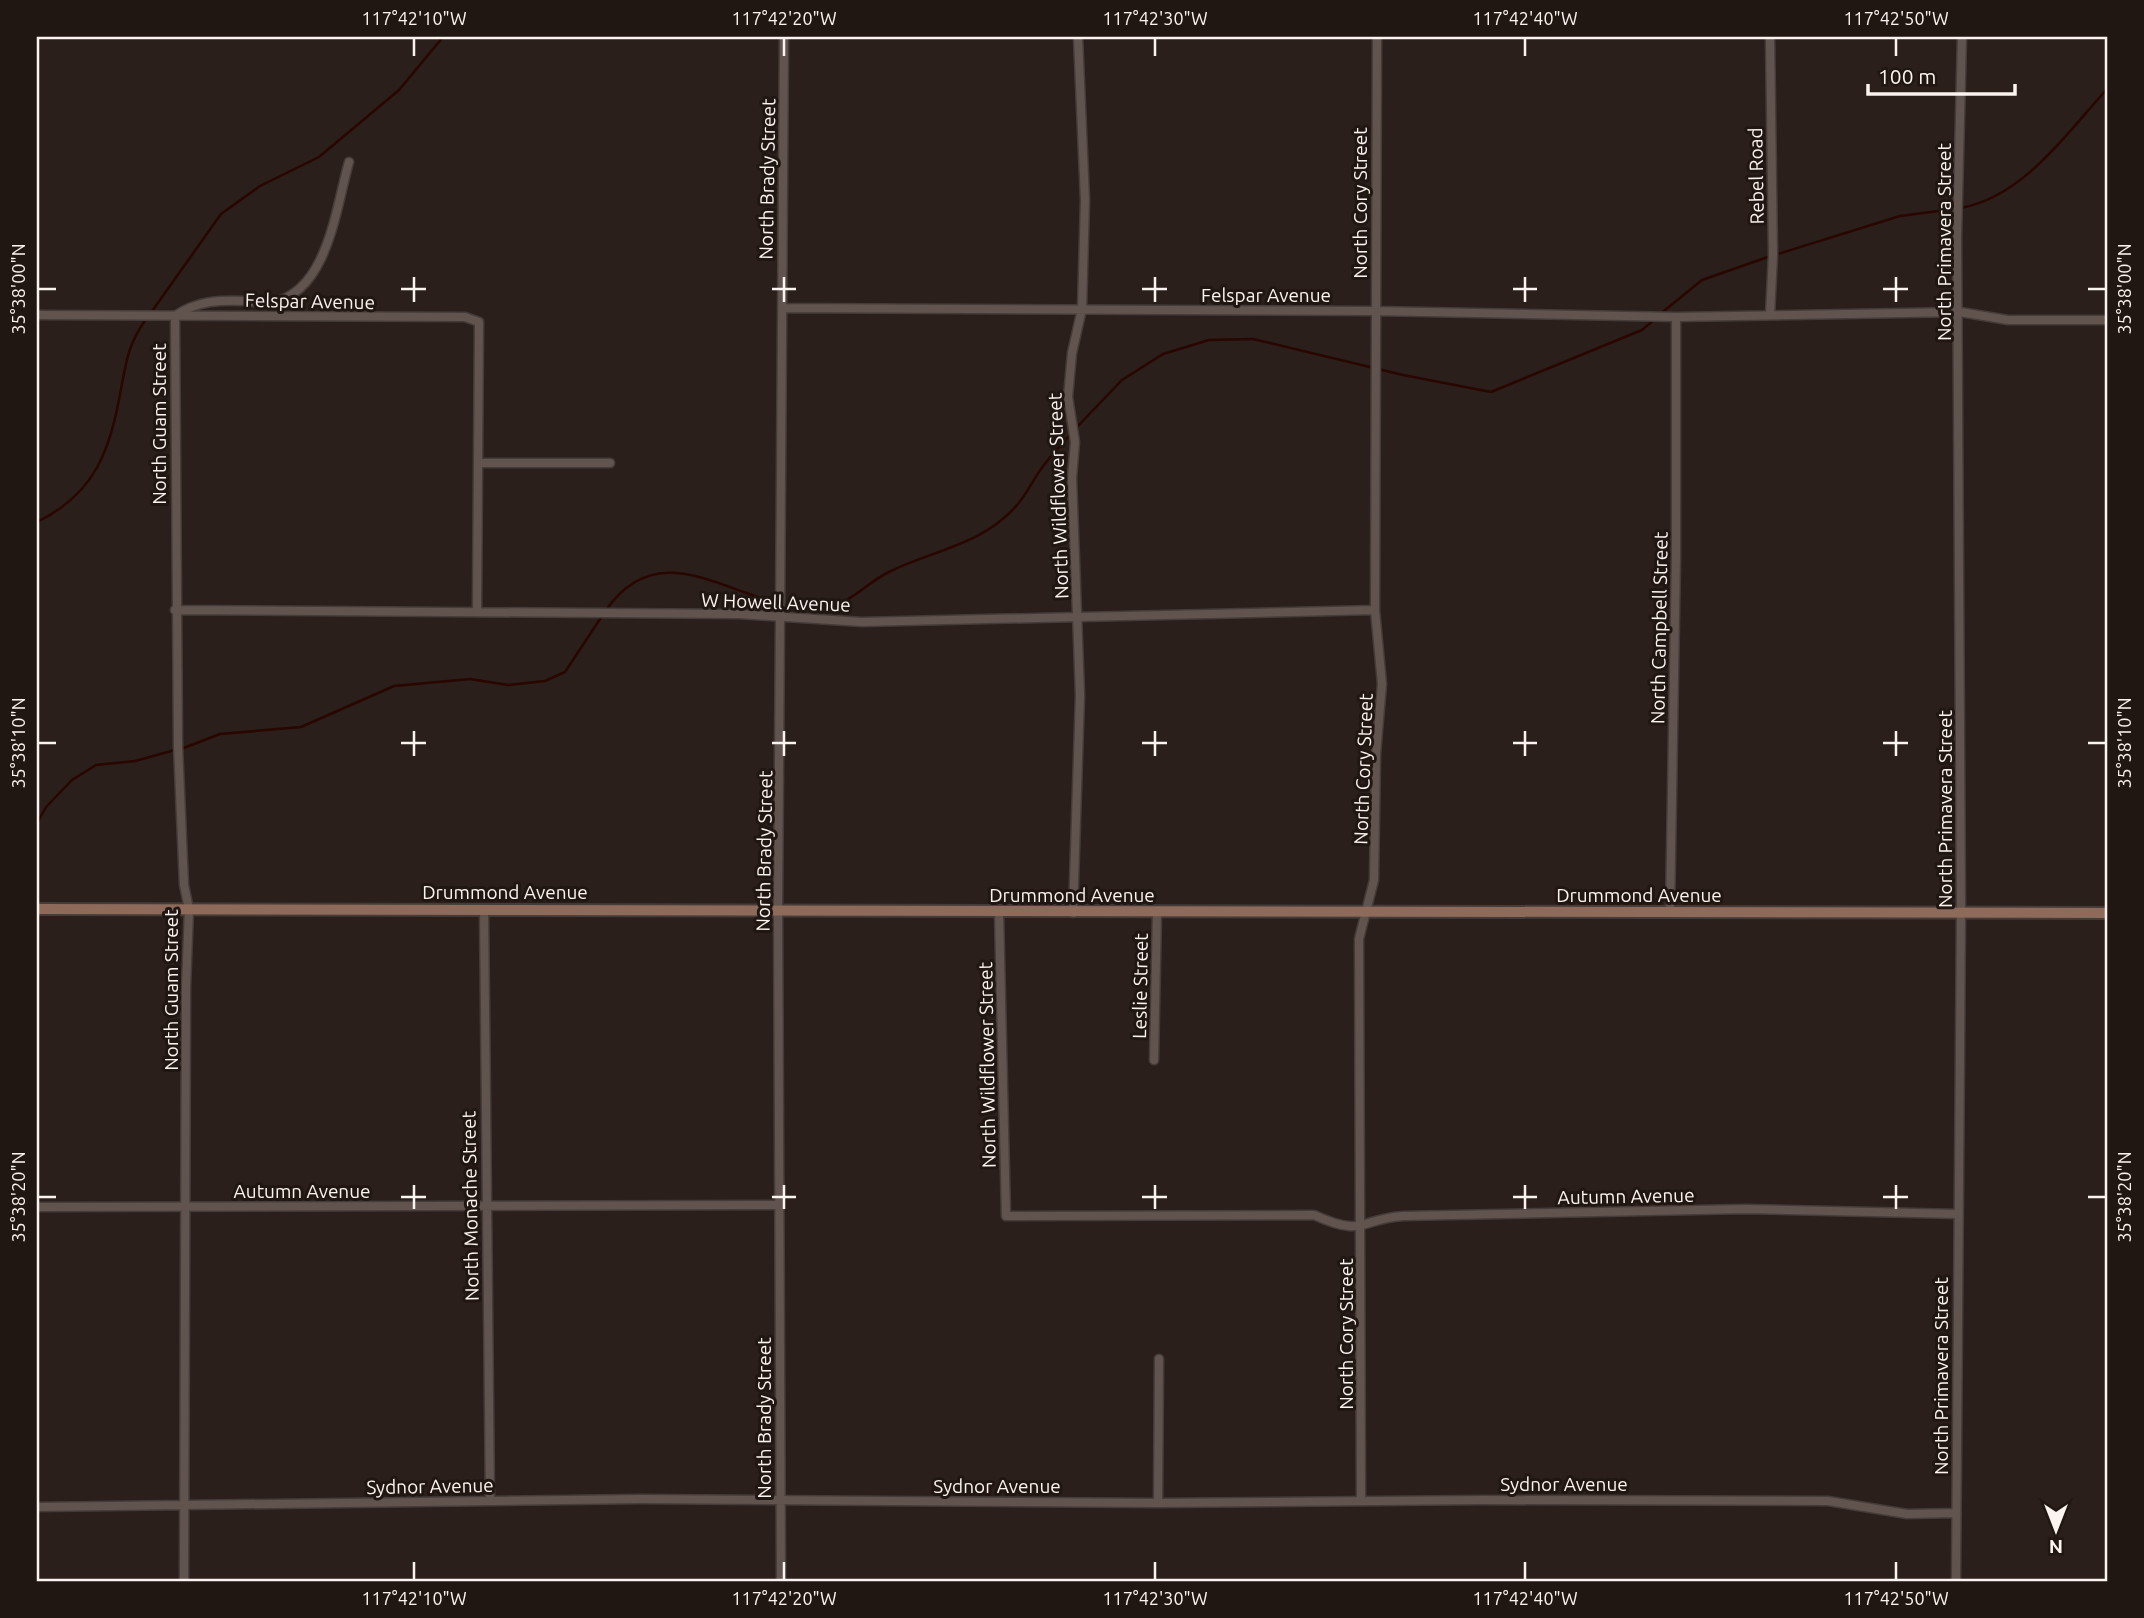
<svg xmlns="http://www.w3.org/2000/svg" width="2144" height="1618" viewBox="0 0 2144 1618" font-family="Ubuntu,sans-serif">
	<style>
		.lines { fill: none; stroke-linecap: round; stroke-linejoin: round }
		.stream { stroke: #290600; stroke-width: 2.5 }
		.street-casing { stroke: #453c39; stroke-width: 11 }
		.secondary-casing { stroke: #453c39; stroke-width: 14 }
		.street { stroke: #61544f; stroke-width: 8 }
		.secondary { stroke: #8e6a5a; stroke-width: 10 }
		.ticks { fill: none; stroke: #fbf3f0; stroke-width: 2.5 }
		.labels { text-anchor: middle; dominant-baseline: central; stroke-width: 6; stroke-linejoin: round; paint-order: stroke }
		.street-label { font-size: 19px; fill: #fbf3f0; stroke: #201612 }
		.neatline { fill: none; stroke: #fbf3f0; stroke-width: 2.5 }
		.ticks-label { font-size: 18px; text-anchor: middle; fill: #fbf3f0 }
	</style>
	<rect width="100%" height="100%" fill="#2a1f1b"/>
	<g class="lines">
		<!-- stream -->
		<path class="stream" d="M1961 208C2024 196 2066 134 2107 89
			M150 314 221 214 260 186 319 157 399 90 443 37
			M1659 315 1702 280 1765 258 1900 216 1954 209
			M1076 428 1122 380 1163 354 1209 340 1253 339 1403 375 1491 392 1642 330 1654 320
			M37 522C96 493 110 450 121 389 127 358 128 345 146 319
			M606 610C668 522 747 619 826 607 853 603 868 581 891 571 934 550 984 544 1017 505 1028 493 1034 477 1044 465 1052 454 1063 443 1072 433
			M181 749 220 734 301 727 394 686 470 679 508 685 545 681 565 672 602 616
			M37 823 46 807 72 780 96 765 135 761 175 750"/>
		<defs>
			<path id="street" d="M1770 37 1773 255 1770 315
				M782 308 1375 311 1676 317 1960 312 2008 320H2107
				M37 315 465 317 479 322 477 610
				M480 463H610
				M175 610 739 614 862 622 1375 610
				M484 910 490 1501
				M999 913 1006 1216 1314 1215C1365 1238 1358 1219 1404 1216L1746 1209 1957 1214
				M1073 913 1080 695 1072 478 1075 442 1068 397 1072 353 1082 309 1085 200 1078 37
				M1670 913 1676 556V317
				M1154 1060 1157 912
				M37 1207 778 1205
				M1361 1500 1359 939 1374 880 1376 754 1382 684 1375 610 1377 37
				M1158 1503 1159 1359
				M37 1507 641 1499 1158 1503 1482 1500 1828 1501 1907 1514 1956 1513
				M184 1581 186 987 189 909 184 885 178 746 175 316C197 300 222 300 247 301 255 302 266 304 274 302 328 290 336 207 349 162
				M781 1581 778 909 784 37
				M1956 1581 1961 912 1957 237 1962 37"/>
			<path id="secondary" d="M37 909 2107 913"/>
		</defs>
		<!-- street casing -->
		<use href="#street" class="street-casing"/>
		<!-- secondary casing -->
		<use href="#secondary" class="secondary-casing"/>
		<!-- street -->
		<use href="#street" class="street"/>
		<!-- secondary -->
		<use href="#secondary" class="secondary"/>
	</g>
	<!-- ticks -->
	<path class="ticks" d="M414 38V56M784 38V56M1155 38V56M1525 38V56M1896 38V56M414 277V302M784 277V302M1155 277V302M1525 277V302M1896 277V302M38 289H56M401 289H426M772 289H796M1142 289H1167M1513 289H1537M1883 289H1908M2088 289H2106M414 731V756M784 731V756M1155 731V756M1525 731V756M1896 731V756M38 743H56M401 743H426M772 743H796M1142 743H1167M1513 743H1537M1883 743H1908M2088 743H2106M414 1185V1209M784 1185V1209M1155 1185V1209M1525 1185V1209M1896 1185V1209M38 1197H56M401 1197H426M772 1197H796M1142 1197H1167M1513 1197H1537M1883 1197H1908M2088 1197H2106M414 1562V1580M784 1562V1580M1155 1562V1580M1525 1562V1580M1896 1562V1580"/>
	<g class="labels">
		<!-- street labels -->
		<g class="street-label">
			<text transform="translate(1756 176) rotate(-91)">Rebel Road</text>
			<text transform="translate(767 179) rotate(-89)">North Brady Street</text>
			<text transform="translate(1360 203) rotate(-90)">North Cory Street</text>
			<text transform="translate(1944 242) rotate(-90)">North Primavera Street</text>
			<text x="1266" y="295">Felspar Avenue</text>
			<text transform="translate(310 301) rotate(1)">Felspar Avenue</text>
			<text transform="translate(159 424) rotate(-90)">North Guam Street</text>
			<text transform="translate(1058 496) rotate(-92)">North Wildflower Street</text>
			<text transform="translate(776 602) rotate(2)">W Howell Avenue</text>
			<text transform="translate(1659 628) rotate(-89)">North Campbell Street</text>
			<text transform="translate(1363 769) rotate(-88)">North Cory Street</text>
			<text transform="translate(1945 809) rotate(-90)">North Primavera Street</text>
			<text transform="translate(764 851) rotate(-89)">North Brady Street</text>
			<text x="505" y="892">Drummond Avenue</text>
			<text x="1072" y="895">Drummond Avenue</text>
			<text x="1639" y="895">Drummond Avenue</text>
			<text transform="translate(1140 986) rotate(-89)">Leslie Street</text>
			<text transform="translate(171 990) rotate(-90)">North Guam Street</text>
			<text transform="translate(987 1065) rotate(-91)">North Wildflower Street</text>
			<text x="302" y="1191">Autumn Avenue</text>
			<text transform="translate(1626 1196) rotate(-1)">Autumn Avenue</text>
			<text transform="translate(470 1206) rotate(-91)">North Monache Street</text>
			<text transform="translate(1346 1334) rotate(-90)">North Cory Street</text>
			<text transform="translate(1941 1376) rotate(-90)">North Primavera Street</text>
			<text transform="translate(764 1418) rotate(-90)">North Brady Street</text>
			<text x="1564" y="1484">Sydnor Avenue</text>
			<text transform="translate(430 1486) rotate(-1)">Sydnor Avenue</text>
			<text x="997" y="1486">Sydnor Avenue</text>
		</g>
	</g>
	<!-- border -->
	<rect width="2144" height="1618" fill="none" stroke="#201612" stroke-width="77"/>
	<!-- north arrow -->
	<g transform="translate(2056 1530) rotate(180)" stroke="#201612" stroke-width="5" paint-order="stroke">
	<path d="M0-5L12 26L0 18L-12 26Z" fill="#fbf3f0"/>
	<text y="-10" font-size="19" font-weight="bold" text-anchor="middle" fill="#fbf3f0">N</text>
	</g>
	<!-- scale -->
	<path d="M1868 84v10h147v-10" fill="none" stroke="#fbf3f0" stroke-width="3.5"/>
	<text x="1878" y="84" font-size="21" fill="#fbf3f0" stroke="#201612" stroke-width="5" paint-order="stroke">100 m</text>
	<rect x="38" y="38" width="2068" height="1542" class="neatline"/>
	<g class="ticks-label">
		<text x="414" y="25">117°42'10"W</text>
		<text x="784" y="25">117°42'20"W</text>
		<text x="1155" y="25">117°42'30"W</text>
		<text x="1525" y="25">117°42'40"W</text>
		<text x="1896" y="25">117°42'50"W</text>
		<text transform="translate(2125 289) rotate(-90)" y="6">35°38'00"N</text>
		<text transform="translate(19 289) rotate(-90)" y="6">35°38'00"N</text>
		<text transform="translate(2125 743) rotate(-90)" y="6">35°38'10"N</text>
		<text transform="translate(19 743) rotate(-90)" y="6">35°38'10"N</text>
		<text transform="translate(2125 1197) rotate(-90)" y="6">35°38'20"N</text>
		<text transform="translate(19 1197) rotate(-90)" y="6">35°38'20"N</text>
		<text x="414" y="1605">117°42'10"W</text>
		<text x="784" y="1605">117°42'20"W</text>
		<text x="1155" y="1605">117°42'30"W</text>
		<text x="1525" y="1605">117°42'40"W</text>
		<text x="1896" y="1605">117°42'50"W</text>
	</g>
</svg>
